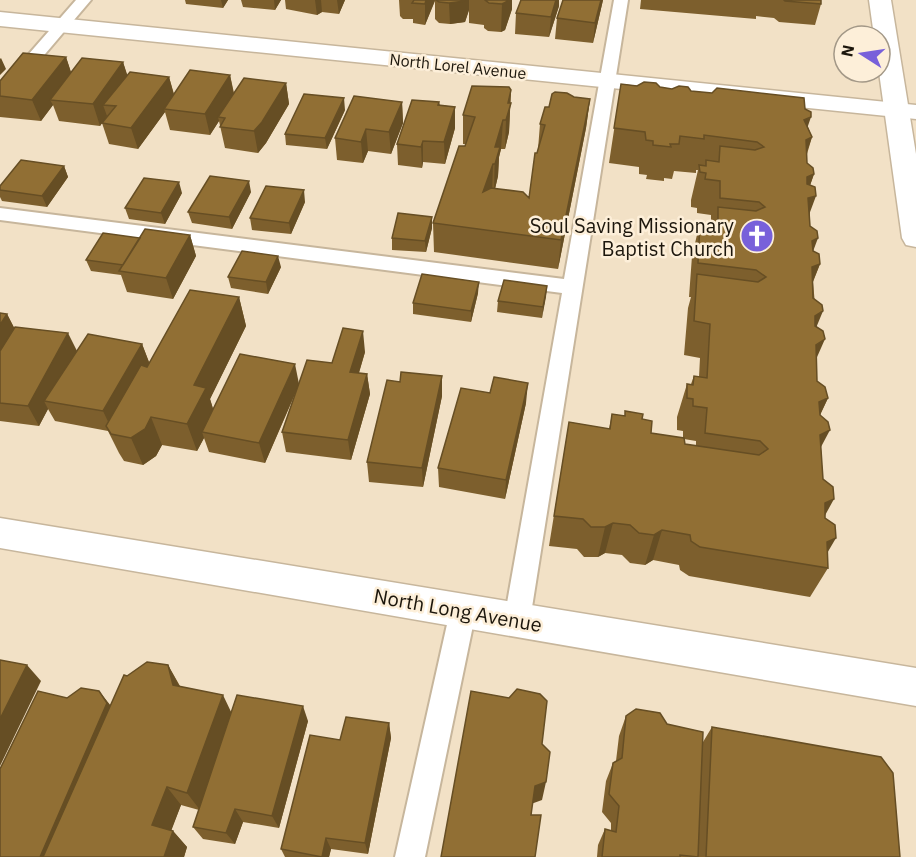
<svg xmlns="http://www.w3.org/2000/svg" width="916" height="857" viewBox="0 0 916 857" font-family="'IBM Plex Sans',sans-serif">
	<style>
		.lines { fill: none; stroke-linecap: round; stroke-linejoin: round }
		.service-casing { stroke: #c7b69c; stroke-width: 4 }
		.minor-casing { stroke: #c7b69c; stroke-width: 3 }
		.secondary-casing { stroke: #c7b69c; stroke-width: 3 }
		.service { fill: #fff; fill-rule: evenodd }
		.minor { fill: #fff; fill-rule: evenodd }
		.secondary { fill: #fff; fill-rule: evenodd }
		.wall { fill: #7d5f2d; fill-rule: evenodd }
		.shaded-wall { fill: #664e24 }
		.building { fill: #916f34; stroke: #664e24; stroke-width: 1.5 }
		.labels { text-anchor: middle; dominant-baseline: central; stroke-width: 5; stroke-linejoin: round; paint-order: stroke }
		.far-street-label { font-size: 16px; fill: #1c160c; stroke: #fdefd9 }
		.poi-label { font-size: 20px; fill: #1c160c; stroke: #fdefd9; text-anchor: end }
		.street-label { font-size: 20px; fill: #1c160c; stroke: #fdefd9 }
	</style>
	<rect width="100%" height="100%" fill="#f2e1c6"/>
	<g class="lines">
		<defs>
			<path id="service" d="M76 0H91L6 100 0 102V87Z
				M614 0H628L530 620 526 628 517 632 508 628 504 620 562 293 0 220V208L564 279Z
				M463 599 472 603 476 611 425 857H395L450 611 454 603Z"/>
			<path id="minor" d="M0 12 916 105V119L0 26Z
				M0 518 916 668V706L0 548Z"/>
			<path id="secondary" d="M869 0H891L916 154V247L906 245 902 238 879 72 880 36H874Z"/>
		</defs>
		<!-- service casing -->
		<use href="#service" class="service-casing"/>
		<!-- minor casing -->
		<use href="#minor" class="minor-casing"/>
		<!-- secondary casing -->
		<use href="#secondary" class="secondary-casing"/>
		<!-- service -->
		<use href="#service" class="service"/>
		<!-- minor -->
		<use href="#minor" class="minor"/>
		<!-- secondary -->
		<use href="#secondary" class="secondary"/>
	</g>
	<!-- wall -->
	<path class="wall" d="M185 0H228L223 8 186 4Z
		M241 0H281L275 10 243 7Z
		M285 0H345L339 14 322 12 317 15 286 9Z
		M399 0H512V9L505 30 501 32 488 31 484 28V25L469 23V10L465 22 450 24 439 23 435 19V1L425 25 413 23V19H403L400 16Z
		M521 0H559V6L549 37 515 34 516 13Z
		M563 0H603L593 43 555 39 557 18Z
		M641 0H821V4L815 25 779 22 774 18 756 16V19L640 9Z
		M66 57 71 73 123 62 127 76 169 77 174 94 230 75 234 93 286 83 289 104 266 143 258 153 225 148 219 121 210 135 170 130 165 112 138 149 109 144 102 123 100 126 59 121 53 105 41 121 0 117V81Z
		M621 84 691 91 805 109 808 127 812 137 807 154V163L814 174 810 185V226L813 252 820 264 813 282 817 327 816 358 817 381 828 398 820 415 821 448 828 568 810 597 689 576 680 570 679 565 653 560 645 565 630 563 622 555 605 553 598 557H584L577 549 549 546 569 422 609 429 612 414 642 419 651 433 683 438V431L677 430V417L687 384H691L694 376 699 377 700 358 684 355 688 308 691 297H689L692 256 700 222 711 223V215L697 213V208L691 207V200L698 170H696V173L674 171 672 179 664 178V181L646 179 647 175 639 174V167L609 163ZM684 439 696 441V446L685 444Z
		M511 90 509 132 505 149H501L499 157 498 176 495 189 529 198 538 149 540 124 549 107 574 97 590 99 586 128 558 269 434 252 433 223 466 144H463V115Z
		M402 102 403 123 391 154 368 151 363 163 337 160 335 138Z
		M439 102 440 105 455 107V128L445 164 423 162 422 168 398 165 397 144Z
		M345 110 327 149 286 145 285 134Z
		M64 166 68 177 47 207 2 201 0 197V190Z
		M251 192 232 229 192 223 188 212Z
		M182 193 165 224 129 219 125 208Z
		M305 202 291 234 252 230 250 218Z
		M432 217V228L426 252 392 250V238Z
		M190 235 196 256 173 299 127 292 121 275 91 271 86 260Z
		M281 267 268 294 231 288 228 277Z
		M547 286 542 318 497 312 498 301Z
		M478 293 471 322 413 314V303Z
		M239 297 246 326 210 399 213 409 299 383 332 363 365 352 359 373 367 374 370 394 351 460 286 452 282 432 296 392 265 463 209 452 204 438 197 451 162 445 156 456 143 465 124 461 119 453 108 431 55 421 48 409 39 426 0 421V313L7 314 14 328 77 351 142 344 149 362Z
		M442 376V396L423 487 369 482 367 462 400 382Z
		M526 403 505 499 439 487 438 468Z
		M168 665 180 686 231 712 308 721 279 828 243 822 235 844 203 839 193 827 199 810 181 805 171 830 173 831 187 847 184 857 99 691 110 706 127 676Z
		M626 716 667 724 703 742 712 727 900 857H597L598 845 605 829 611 831V823L602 812 606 781 613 763 616 761 619 736Z
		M389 723 391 738 368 854 331 849 329 857H285L281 849 340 740Z"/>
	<!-- shaded-wall -->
	<path class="shaded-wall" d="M221 0H228L223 8Z
		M274 0H281L275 10Z
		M315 0H321L322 12 317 15Z
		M337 0H345L339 14Z
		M426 0H435L425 25V4Z
		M465 0H469V10L465 22 450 24 449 3Z
		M507 0H512V9L505 30 501 32 502 4Z
		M556 0H559V6L549 37 551 17Z
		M601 0H603L593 43 595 23Z
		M66 57 73 78 50 100 53 105 41 121 32 100Z
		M1 58 6 69 0 75V59Z
		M123 62 130 83 103 105 107 116 100 126 93 104Z
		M230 75 234 96 218 117 219 121 210 135 205 114Z
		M169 77 175 99 164 109 165 112 138 149 131 128Z
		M286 83 289 104 266 143 258 153 254 131Z
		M511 90 509 132 505 149 506 120 508 103Z
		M344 98 345 110 327 149 325 138Z
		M590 99 586 128 558 269 561 240Z
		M402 102 403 123 391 154 389 132Z
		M455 107V128L445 164 444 142Z
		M811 117 799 152 804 120Z
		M503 120 501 149 499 157 498 176 494 193 495 147Z
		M366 129 368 151 363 163 361 142Z
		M812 137 800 172 806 140Z
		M423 141V162L422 168 421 147Z
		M493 164 492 193 483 192Z
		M64 166 68 177 47 207 42 196Z
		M814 174 802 209 807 177Z
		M249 181 251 192 232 229 229 217Z
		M179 182 182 193 165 224 161 213Z
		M304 190 305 202 291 234 289 223Z
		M816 196 803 231 808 198Z
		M432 217V228L426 252 425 241Z
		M190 235 196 256 173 299 166 278Z
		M818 238 805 273 812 241Z
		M278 256 281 267 268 294 266 282Z
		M820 264 806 298 812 267Z
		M479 282 478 293 471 322V311Z
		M547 286 546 297 542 318 543 307Z
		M239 297 246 326 210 399 215 415 202 432 204 438 197 451 187 424 194 385Z
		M823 311 809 345 815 316Z
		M7 314 18 335 0 365V325Z
		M363 331 365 352 353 392 350 372Z
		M68 333 78 353 44 401 48 409 39 426 28 406Z
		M825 339 810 373 816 345Z
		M142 344 150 365 113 432 103 411Z
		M295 364 299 384 265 463 259 443Z
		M367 374 370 394 351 460 348 440Z
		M442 376V396L423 487 422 468Z
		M528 383 526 403 505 499 506 480Z
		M828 398 813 430 819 402Z
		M151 417 162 445 156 456 143 465 131 438Z
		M830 430 813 462 820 435Z
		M834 499 817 530 825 503Z
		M613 523 605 553 598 557 605 527Z
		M662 530 653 560 645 565 654 535Z
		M836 538 819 567 827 542Z
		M27 665 41 681 0 766V719Z
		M168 665 180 687 173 685Z
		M99 691 111 706 60 857H40Z
		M223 695 233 716 200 810 187 793Z
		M303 706 308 721 279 828 272 816Z
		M389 723 391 738 368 854 365 843Z
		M546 782 542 800 531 804 535 786Z
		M167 787 181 805 167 842 152 825Z
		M235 809 243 822 235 844 226 833Z
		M173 831 187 847 184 857H164Z
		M326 838 331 849 329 857H322Z"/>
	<!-- building -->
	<path class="building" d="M414 0H426L425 4 412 3Z
		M436 0H465V1L449 3 439 2Z
		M485 0H507L506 2 502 4 489 3Z
		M521 0H556L551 17 516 13Z
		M563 0H601L595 23 557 18Z
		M784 0H821V4L785 1Z
		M23 53 66 57 32 100 0 96V81Z
		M82 58 123 62 93 104 50 100Z
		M190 70 230 75 205 114 164 109Z
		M130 72 169 77 131 128 102 123 116 106 103 105Z
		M244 78 286 83 262 122 254 131 220 127 225 118 218 117Z
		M644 82 656 83 660 87 672 89 679 86 688 87 691 91 712 93 717 88 804 98 805 109 811 112V117L804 120 812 137 806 140 807 163 813 168 814 174 807 177V184L815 187 816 196 808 198 810 226 817 231 818 238 812 241 813 251 819 254 820 264 812 267 813 298 822 305 823 311 815 316V326L823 331 825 339 816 345 817 381 825 387 828 398 819 402 820 415 828 422 830 430 820 435 823 479 833 487 834 499 825 503V518L835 525 836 538 827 542 828 568 700 547 691 541 690 535 662 530 654 535 639 533 630 525 613 523 605 527H591L583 519 554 516 569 422 610 429 612 414 625 416V411L643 414 642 419 652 421 651 433 684 438 685 444 759 455 768 449 760 441 705 433 707 408 693 406V399L687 398V384L693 385 694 376 707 378 710 324 694 321 697 274 758 282 766 277 756 270 698 263 700 222 718 224V207L756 211 765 207 759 202 720 198V181L705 179 706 173 700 172 699 165 706 166V160L719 162 720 146 755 150 764 147 757 142 704 135V139L680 136 679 144H670L671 147 653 145V141L646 140 645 132 614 128 621 84 637 86Z
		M472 86 509 87 511 90 508 103H511L506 120H503L495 147H500L495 164H493L483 192 491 188 523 192 529 198 535 153H537L545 125 540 124 545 107H549L552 94 555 92 567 93 574 97 590 99 561 240 433 223 459 146H465L475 117 463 115Z
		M304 94 344 98 325 138 285 134Z
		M354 96 402 102 389 132 366 129 361 142 335 138Z
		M412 100 439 102 438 105 455 107 444 142 423 141 421 147 397 144Z
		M21 160 64 166 42 196 0 190V186Z
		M210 176 249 181 229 217 188 212Z
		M144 178 179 182 161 213 125 208Z
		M266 186 304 190 289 223 250 218Z
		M398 213 432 217 425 241 392 238Z
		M145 229 190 235 166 278 119 271Z
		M103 233 140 238 123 265 86 260Z
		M242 251 278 256 266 282 228 277Z
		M422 274 479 282 471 311 413 303Z
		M504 280 547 286 543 307 498 301Z
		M190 290 239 297 194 385 206 388 187 424 151 417 145 429 131 438 111 434 106 426 141 365 147 367Z
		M0 313 7 314 0 325Z
		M15 327 68 333 28 406 0 403V351Z
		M343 328 363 331 350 372 367 374 348 440 282 432 307 360 332 363Z
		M88 334 142 344 103 411 44 401Z
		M240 354 295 364 259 443 202 432Z
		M401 372 442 376 422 468 367 462 387 380 400 382Z
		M494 377 528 383 506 480 438 468 461 388 490 393Z
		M0 660 27 665 0 719Z
		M147 662 168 665 173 685 223 695 187 793 167 787 152 825 173 831 164 857H43L124 675 127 676Z
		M81 688 99 691 107 703 40 857H0V769L38 691 67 698Z
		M517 689 540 694 547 701 542 744 550 752 546 782 535 786 531 815H541L535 857H441L471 691 509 698Z
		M237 695 303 706 272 816 235 809 226 833 193 827Z
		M636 709 660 713 667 724 703 732 698 857 680 855V857H602L605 829 616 832 619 806 609 794 613 763 622 758 626 716Z
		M346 717 389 723 365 843 326 838 322 857 281 849 310 735 340 740Z
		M712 727 881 757 893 773 900 857H706Z"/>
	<!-- icons -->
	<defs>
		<symbol id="church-disc" viewBox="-11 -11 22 22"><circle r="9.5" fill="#7860da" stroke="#fdefd9"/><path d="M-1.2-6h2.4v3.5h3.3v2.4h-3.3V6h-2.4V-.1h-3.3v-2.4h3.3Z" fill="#fff"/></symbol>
	</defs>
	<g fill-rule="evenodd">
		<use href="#church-disc" x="738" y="217" width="38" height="38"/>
	</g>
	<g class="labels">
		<!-- far-street labels -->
		<g class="far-street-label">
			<text transform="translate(458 66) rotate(6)">North Lorel Avenue</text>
		</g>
		<!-- poi labels -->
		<g class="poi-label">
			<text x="734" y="225">Soul Saving Missionary<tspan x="734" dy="23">Baptist Church</tspan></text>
		</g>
		<!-- street labels -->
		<g class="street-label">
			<text transform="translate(458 610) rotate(10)">North Long Avenue</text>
		</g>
	</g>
	<!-- north arrow -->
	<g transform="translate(862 54) rotate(282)"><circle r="28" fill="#fdefd9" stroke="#a39887" stroke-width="1.5"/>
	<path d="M0-4.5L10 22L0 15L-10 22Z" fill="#7860da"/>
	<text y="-9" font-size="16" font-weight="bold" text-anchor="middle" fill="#1c160c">N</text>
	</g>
</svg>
